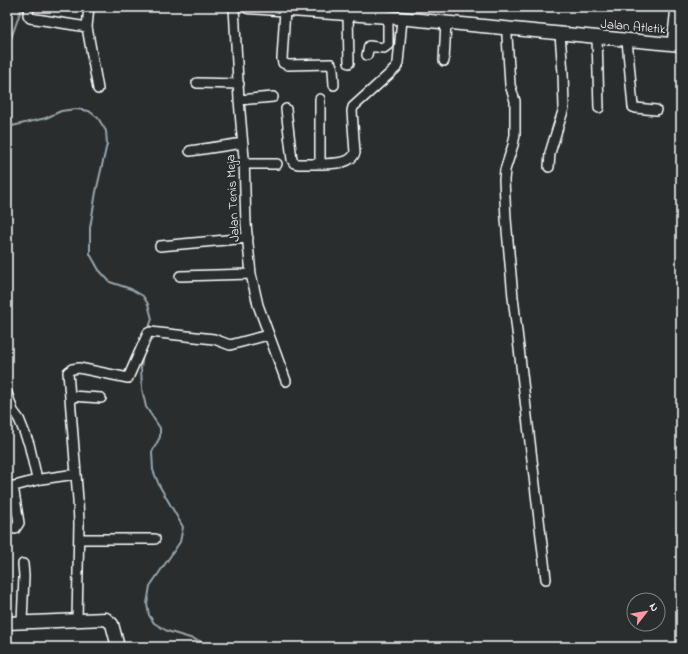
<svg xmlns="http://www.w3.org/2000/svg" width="688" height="654" viewBox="0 0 688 654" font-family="'Indie Flower',sans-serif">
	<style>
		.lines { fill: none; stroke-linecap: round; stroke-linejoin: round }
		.stream { stroke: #96a5ac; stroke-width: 2 }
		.street-casing { stroke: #fff; stroke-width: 12 }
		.secondary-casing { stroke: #fff; stroke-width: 15 }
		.street { stroke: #2a2d2e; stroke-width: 9 }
		.secondary { stroke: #2a2d2e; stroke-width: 12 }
		.labels { text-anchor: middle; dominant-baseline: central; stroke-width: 4; stroke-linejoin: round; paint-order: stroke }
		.street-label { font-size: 13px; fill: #fff; stroke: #2a2d2e }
	</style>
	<rect width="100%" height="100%" fill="#2a2d2e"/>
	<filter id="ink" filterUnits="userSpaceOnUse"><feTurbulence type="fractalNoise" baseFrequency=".025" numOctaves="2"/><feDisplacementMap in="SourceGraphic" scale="8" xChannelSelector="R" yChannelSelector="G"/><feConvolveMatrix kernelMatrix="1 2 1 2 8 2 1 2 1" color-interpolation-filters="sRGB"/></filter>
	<g filter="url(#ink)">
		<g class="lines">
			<!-- stream -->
			<path class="stream" d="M7 50 22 7
				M7 121 12 126 46 118 61 111 76 109 89 111 98 118 106 131 107 144 96 192 90 228V254L99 270 110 282 131 289 143 296 148 304 152 319 148 330
				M143 354 141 368 142 389 146 407 160 428V437L152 452 153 470 159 485 183 527 180 542 150 586 147 604 149 615 154 623 167 631 200 641 207 647"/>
			<defs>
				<path id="street" d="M29 7 28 15 30 18 87 27
					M89 7 87 27 98 89
					M234 7 239 100 244 158 246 224 251 274 258 305 286 381
					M285 10 282 59 283 63 288 65 331 64 333 69 334 85
					M348 14 349 63
					M507 28V36L510 85 515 101V135L513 145 505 170 504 180 506 219 513 297 546 579
					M597 38 599 108
					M627 40 633 107 636 108 656 110
					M672 44 676 7
					M367 55 369 46 384 48 388 45V17
					M444 61 446 22
					M197 83 239 84
					M320 99V164C331 163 350 165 355 153L352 111 353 107 396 68 398 63 402 19
					M239 100 273 97
					M286 109 292 160 294 163 298 164H320
					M190 151 243 143
					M244 164H277
					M549 167 550 153 557 130 564 108 563 73 560 34
					M160 246 248 238
					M180 276 251 274
					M7 393 13 411 19 419 29 444 37 479
					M71 396 101 398
					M13 486 19 523 15 529
					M7 488 41 479 76 474
					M79 539H155
					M77 620 79 524 78 500 68 372 72 369 79 368 128 378 148 333 150 332 214 339 230 345 268 335
					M22 622 24 576 23 564"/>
				<path id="secondary" d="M248 7 388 17 681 45
					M7 623 106 619 112 624 118 647"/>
			</defs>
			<!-- street casing -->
			<use href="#street" class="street-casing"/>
			<!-- secondary casing -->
			<use href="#secondary" class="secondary-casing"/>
			<!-- street -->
			<use href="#street" class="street"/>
			<!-- secondary -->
			<use href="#secondary" class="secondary"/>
		</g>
	</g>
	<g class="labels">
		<!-- street labels -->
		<g class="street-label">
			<text transform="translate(633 27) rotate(5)">Jalan Atletik</text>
			<text transform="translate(233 198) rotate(-93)">Jalan Tenis Meja</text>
		</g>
	</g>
	<!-- margin -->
	<rect width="688" height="654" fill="none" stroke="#2a2d2e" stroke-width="24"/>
	<rect x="12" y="12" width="664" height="630" fill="none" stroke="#fff" stroke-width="1.5" filter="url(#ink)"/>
	<!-- north arrow -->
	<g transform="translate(646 612) rotate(59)"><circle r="19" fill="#2a2d2e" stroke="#7f8182"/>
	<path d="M0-3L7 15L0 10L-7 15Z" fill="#ff9aa2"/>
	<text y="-6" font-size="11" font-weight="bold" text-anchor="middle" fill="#ffffff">N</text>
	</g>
</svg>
